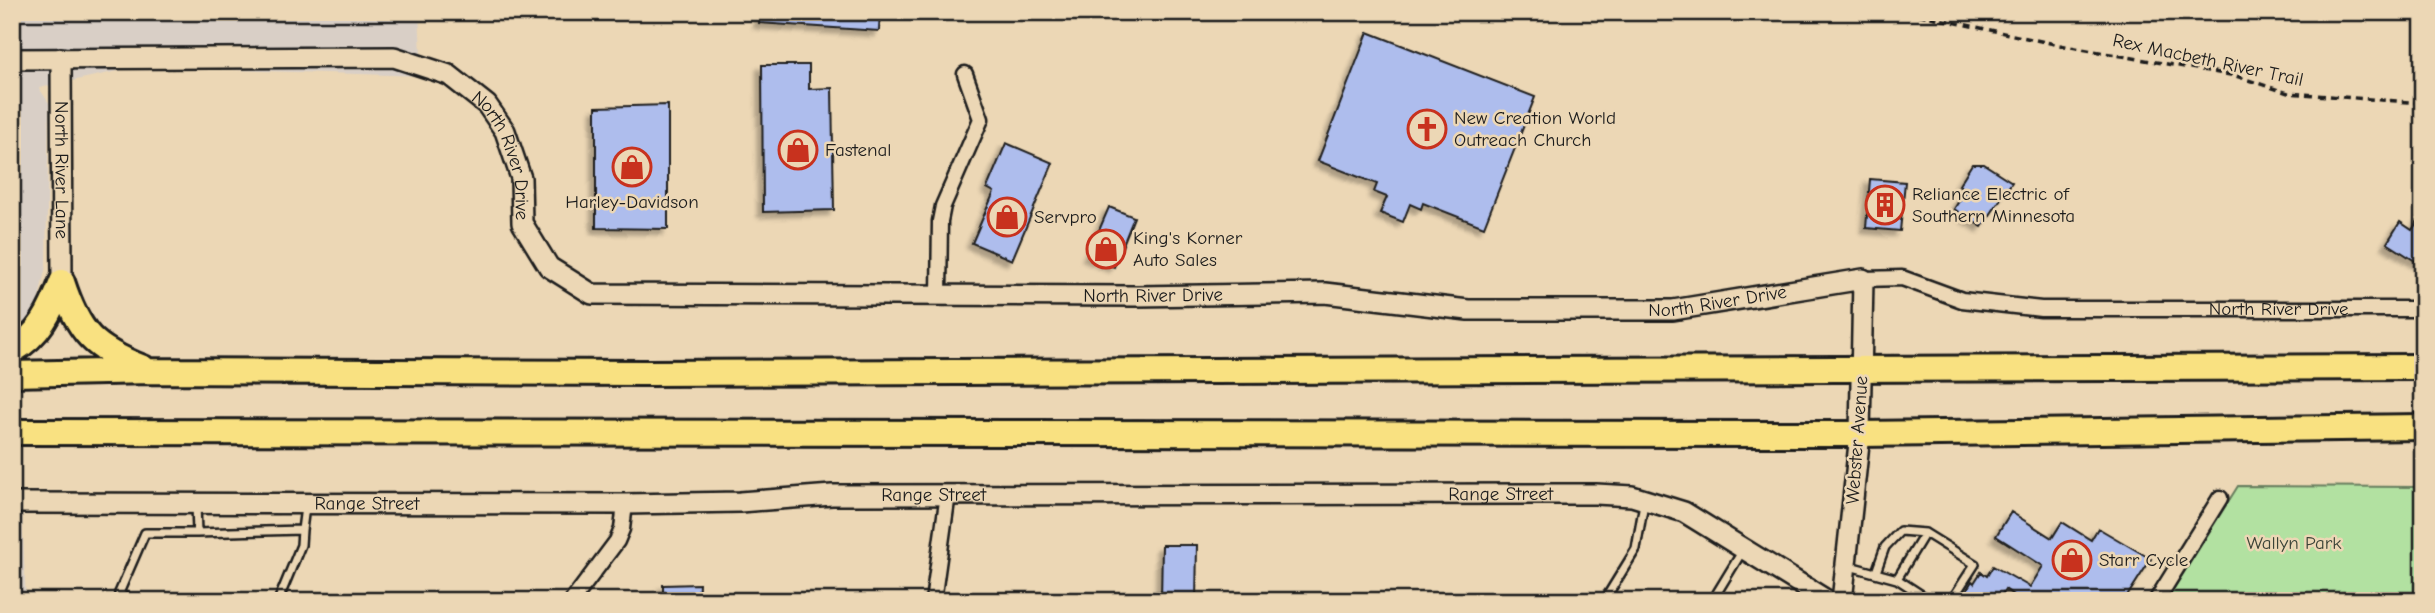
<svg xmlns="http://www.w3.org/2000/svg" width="2435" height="613" viewBox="0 0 2435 613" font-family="'Comic Neue',sans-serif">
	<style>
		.built { fill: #d9cfc6 }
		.green { fill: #b2e1a1; stroke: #677e5e; stroke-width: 2 }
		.building { fill: #aebded; stroke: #1c1c1c; stroke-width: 2; filter: url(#shadow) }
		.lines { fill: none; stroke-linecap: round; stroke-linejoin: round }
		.lane-casing { stroke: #1c1c1c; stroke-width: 12 }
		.street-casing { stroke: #1c1c1c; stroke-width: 19 }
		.secondary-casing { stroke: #1c1c1c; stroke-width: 24 }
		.highway-casing { stroke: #1c1c1c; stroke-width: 30 }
		.path { stroke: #1c1c1c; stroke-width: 3.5; stroke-dasharray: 7 5; stroke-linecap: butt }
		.lane { stroke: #ecd7b5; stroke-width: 7 }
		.street { stroke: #ecd7b5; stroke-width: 14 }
		.secondary { stroke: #ecd7b5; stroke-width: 19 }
		.highway { stroke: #f9e181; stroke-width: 24 }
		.labels { text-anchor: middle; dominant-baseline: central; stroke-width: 5; stroke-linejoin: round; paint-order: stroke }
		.street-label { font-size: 19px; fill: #1c1c1c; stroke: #ecd7b5 }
		.poi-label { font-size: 19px; fill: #1c1c1c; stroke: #ecd7b5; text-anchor: start }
		.park-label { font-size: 19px; fill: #3a4337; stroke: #ecd7b5 }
	</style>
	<defs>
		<filter id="shadow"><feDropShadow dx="-5" dy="5" stdDeviation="2" flood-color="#0004"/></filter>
	</defs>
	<rect width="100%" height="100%" fill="#ecd7b5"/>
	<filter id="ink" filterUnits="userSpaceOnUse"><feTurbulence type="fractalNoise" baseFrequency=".0143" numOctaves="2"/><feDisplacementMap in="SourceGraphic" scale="14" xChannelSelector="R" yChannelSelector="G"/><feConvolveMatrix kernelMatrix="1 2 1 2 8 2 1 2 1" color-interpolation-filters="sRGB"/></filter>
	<g filter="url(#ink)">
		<!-- built -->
		<path class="built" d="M12 12H419L422 76 137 67 39 88 49 103 46 266 37 307 19 334 12 338Z
			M12 493H21L26 601H12Z"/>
		<!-- green -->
		<path class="green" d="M2238 486 2423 487V601H2166Z"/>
		<!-- building -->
		<path class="building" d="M759 12H880L879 31 759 23Z
			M1368 32 1535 97 1484 227 1423 203 1421 209 1410 204 1403 222 1380 213 1387 197 1374 192 1377 184 1318 161Z
			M762 65H809V89L832 88 834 210 763 212Z
			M668 105V229L596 228V107Z
			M1006 143 1053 163 1012 260 972 243 994 192 987 188Z
			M1972 164H1984L2012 182 1982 227 1954 209 1966 190 1959 185Z
			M1870 179 1905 182 1900 231 1866 228Z
			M1109 207 1134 217 1114 267 1088 256Z
			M2423 213V266L2387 243 2400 222 2412 230Z
			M2011 512 2052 538 2062 522 2091 540 2098 528 2151 559 2124 601H2021L2005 589 1998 601H1960L1972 581 1974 583 1981 572 1987 576 1993 566 2030 587 2043 566 1996 536Z
			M1162 545H1197L1196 601H1161Z
			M699 584 698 601H663V585Z"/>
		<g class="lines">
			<defs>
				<path id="lane" d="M302 530 305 507
					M197 533 302 530 301 545 278 601
					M1846 565 1897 579 1925 533 1975 564 1951 601
					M1876 572 1885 547 1900 531 1925 533
					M1897 579 1931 601
					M131 601 119 593 145 533H197L196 504
					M1604 601 1636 549 1644 503
					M1712 601 1743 550"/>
				<g id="street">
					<path id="s1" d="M1863 279 1902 278 1962 300 2041 309H2423"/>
					<path d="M939 295 940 221 943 206 981 119 965 74"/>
					<path d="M572 601 617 541 622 529 625 504"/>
					<path d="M933 601 948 494"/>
					<path d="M2156 601 2220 498"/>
				</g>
				<g id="secondary">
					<path id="s2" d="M61 58 62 282"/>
					<path id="s3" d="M12 59 394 57 449 75 487 105 505 131 521 178 522 223 549 267 592 294 1137 296 1325 293 1468 310H1673L1863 279 1860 434 1842 601"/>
					<path id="s4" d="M12 503 625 504 740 502 832 495 1596 494 1632 496 1684 512 1828 601"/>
				</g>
				<path id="highway" d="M62 282C79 334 93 348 143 368
					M12 351C40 335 51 311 62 282
					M12 374 151 371 647 373 2423 367
					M12 432 1860 434 2423 427"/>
			</defs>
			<!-- lane casing -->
			<use href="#lane" class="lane-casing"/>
			<!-- street casing -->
			<use href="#street" class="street-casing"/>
			<!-- secondary casing -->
			<use href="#secondary" class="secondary-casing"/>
			<!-- highway casing -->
			<use href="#highway" class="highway-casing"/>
			<!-- path -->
			<path class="path" d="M1907 12 2059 45 2236 76 2288 93 2423 103"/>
			<!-- lane -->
			<use href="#lane" class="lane"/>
			<!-- street -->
			<use href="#street" class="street"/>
			<!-- secondary -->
			<use href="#secondary" class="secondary"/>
			<!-- highway -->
			<use href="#highway" class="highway"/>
		</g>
	</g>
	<!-- icons -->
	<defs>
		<symbol id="church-ring" viewBox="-11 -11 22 22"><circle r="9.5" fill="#ecd7b5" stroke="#c8321e" stroke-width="1.5"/><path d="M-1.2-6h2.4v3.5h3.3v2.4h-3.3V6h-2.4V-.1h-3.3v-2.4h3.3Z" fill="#c8321e"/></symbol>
		<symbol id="shop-ring" viewBox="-11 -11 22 22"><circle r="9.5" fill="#ecd7b5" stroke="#c8321e" stroke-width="1.5"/><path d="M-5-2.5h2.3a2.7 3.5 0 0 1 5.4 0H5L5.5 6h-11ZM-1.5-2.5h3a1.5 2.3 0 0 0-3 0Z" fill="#c8321e"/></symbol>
		<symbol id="building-ring" viewBox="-11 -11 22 22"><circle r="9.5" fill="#ecd7b5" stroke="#c8321e" stroke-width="1.5"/><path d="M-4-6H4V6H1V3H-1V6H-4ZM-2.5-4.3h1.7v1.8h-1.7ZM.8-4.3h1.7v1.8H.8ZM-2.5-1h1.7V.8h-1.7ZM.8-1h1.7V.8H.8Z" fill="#c8321e"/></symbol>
	</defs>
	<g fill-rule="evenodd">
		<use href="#church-ring" x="1405" y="107" width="44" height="44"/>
		<use href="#shop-ring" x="776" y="128" width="44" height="44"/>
		<use href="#shop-ring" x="610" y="145" width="44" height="44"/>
		<use href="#building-ring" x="1863" y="183" width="44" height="44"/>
		<use href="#shop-ring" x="985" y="195" width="44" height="44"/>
		<use href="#shop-ring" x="1084" y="227" width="44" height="44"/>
		<use href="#shop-ring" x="2050" y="538" width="44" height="44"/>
	</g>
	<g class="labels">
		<!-- street labels -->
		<g class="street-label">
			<text transform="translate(2208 60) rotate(12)">Rex Macbeth River Trail</text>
			<text stroke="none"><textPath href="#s3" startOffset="542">North River Drive</textPath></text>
			<text stroke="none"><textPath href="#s2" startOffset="112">North River Lane</textPath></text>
			<text stroke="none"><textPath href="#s3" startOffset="1278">North River Drive</textPath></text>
			<text stroke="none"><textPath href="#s3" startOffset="1844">North River Drive</textPath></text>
			<text stroke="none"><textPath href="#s1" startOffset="420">North River Drive</textPath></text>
			<text transform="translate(1857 440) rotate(-86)">Webster Avenue</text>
			<text stroke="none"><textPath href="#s4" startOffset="1489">Range Street</textPath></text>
			<text stroke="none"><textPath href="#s4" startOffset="922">Range Street</textPath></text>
			<text stroke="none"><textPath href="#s4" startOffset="355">Range Street</textPath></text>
		</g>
		<!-- poi labels -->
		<g class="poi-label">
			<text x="1454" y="118">New Creation World<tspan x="1454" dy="22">Outreach Church</tspan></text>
			<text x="825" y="150">Fastenal</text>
			<text x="1912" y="194">Reliance Electric of<tspan x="1912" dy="22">Southern Minnesota</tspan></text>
			<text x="632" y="202" text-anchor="middle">Harley-Davidson</text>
			<text x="1034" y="217">Servpro</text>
			<text x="1133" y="238">King's Korner<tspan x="1133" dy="22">Auto Sales</tspan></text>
			<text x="2099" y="560">Starr Cycle</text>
		</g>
		<!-- park labels -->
		<g class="park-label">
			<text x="2294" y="543">Wallyn Park</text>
		</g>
	</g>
	<!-- margin -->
	<rect width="2435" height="613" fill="none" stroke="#ecd7b5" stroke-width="42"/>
	<rect x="21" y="21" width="2393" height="571" fill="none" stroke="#1c1c1c" stroke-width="2.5" filter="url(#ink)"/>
</svg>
